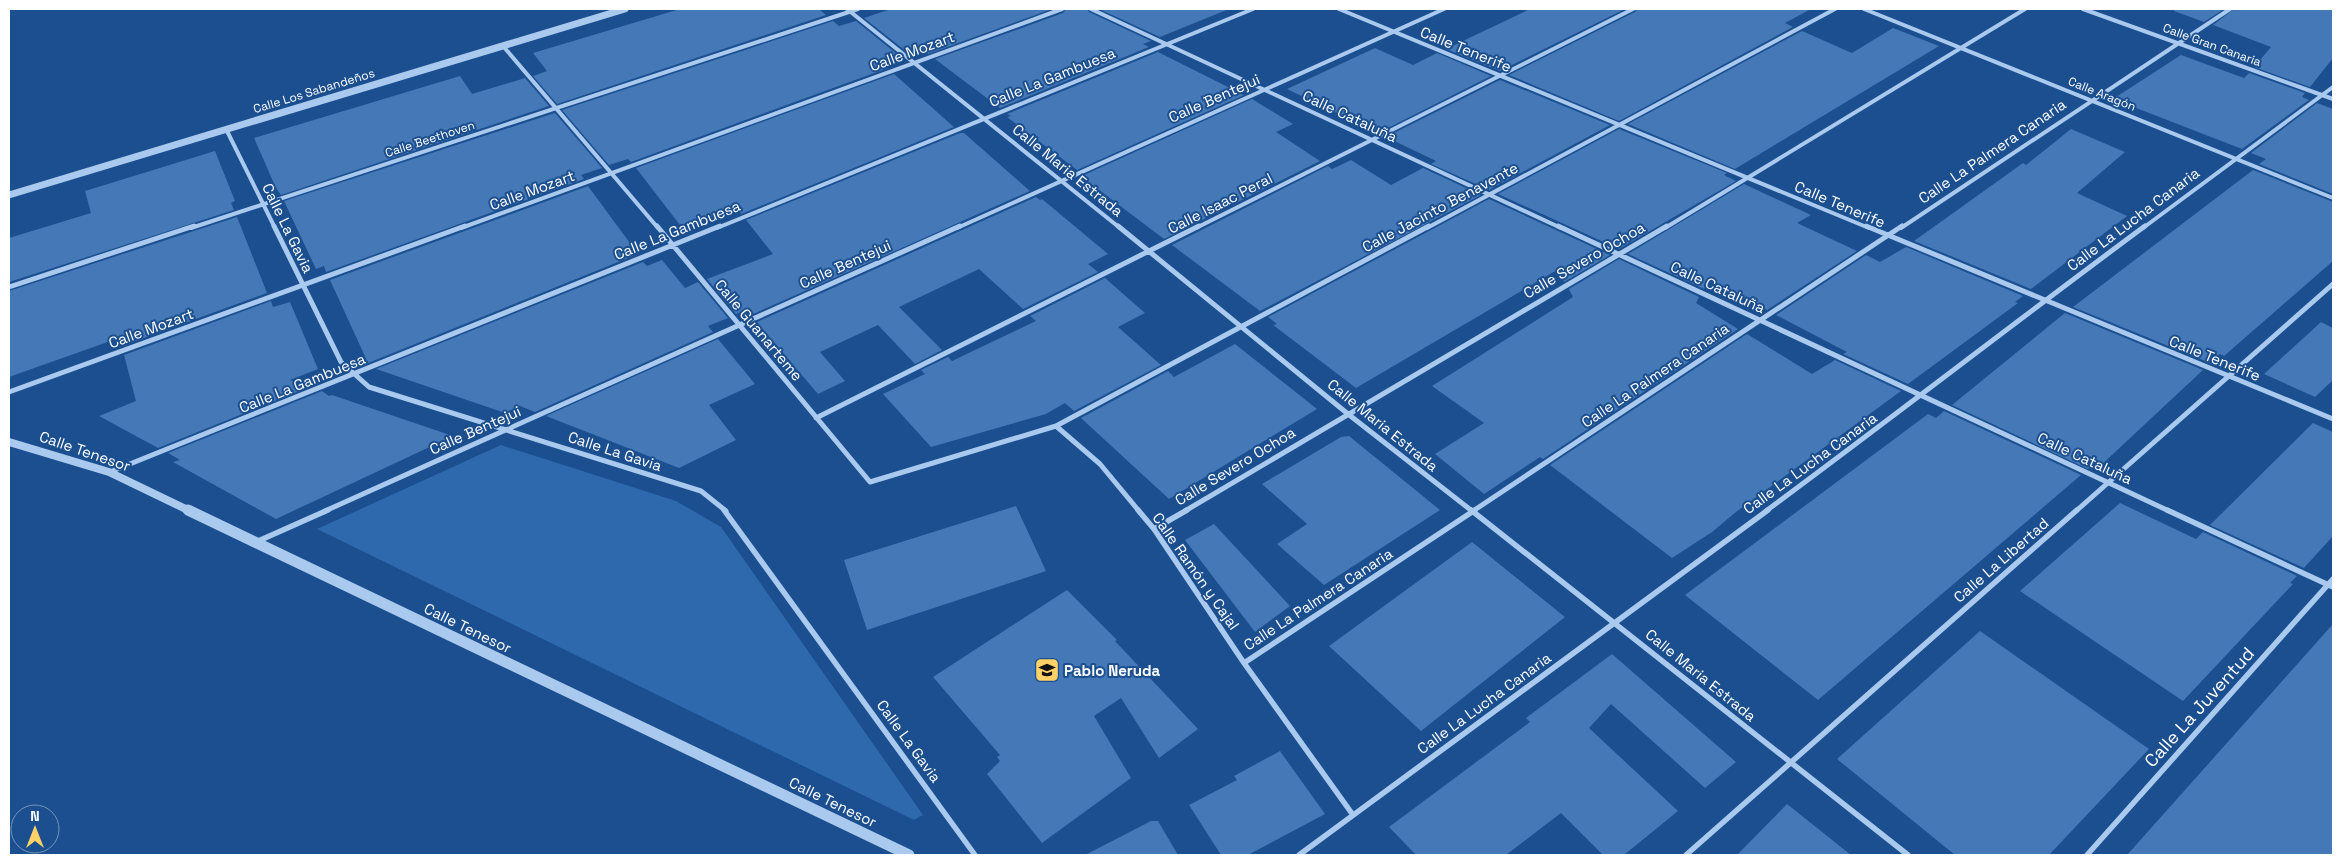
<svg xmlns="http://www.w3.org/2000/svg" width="2342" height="864" viewBox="0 0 2342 864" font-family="'Space Grotesk',sans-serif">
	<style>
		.green { fill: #2e69ad }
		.building { fill: #4478b7 }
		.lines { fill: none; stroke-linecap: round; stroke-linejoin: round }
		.minor-far2 { stroke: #a9c9ee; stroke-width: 4 }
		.minor-far1 { stroke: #a9c9ee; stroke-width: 5 }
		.minor { stroke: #a9c9ee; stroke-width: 5.5 }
		.tertiary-far2 { stroke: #a9c9ee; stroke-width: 7 }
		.tertiary-far1 { stroke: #a9c9ee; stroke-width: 8 }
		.tertiary { stroke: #a9c9ee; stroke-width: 11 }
		.labels { text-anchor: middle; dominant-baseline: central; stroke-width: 4; stroke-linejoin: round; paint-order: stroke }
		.far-street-label { font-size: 12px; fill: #fff; stroke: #1b4f8f }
		.street-label { font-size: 15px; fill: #fff; stroke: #1b4f8f }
		.poi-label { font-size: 15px; font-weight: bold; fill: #fff; stroke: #1b4f8f; text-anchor: start }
		.near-street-label { font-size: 18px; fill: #fff; stroke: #1b4f8f }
	</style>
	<rect width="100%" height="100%" fill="#1b4f8f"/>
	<!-- green -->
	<path class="green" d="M501 445 676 501 721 527 923 815 914 820 317 529Z"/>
	<!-- building -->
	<path class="building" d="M680 9H819L826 15 557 104 533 76 547 71 533 53Z
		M891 9H1052L928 54 924 51 912 56 864 18Z
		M1066 9H1087L1089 12 1151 41 1143 44 1149 47 1000 108 935 59 1063 13Z
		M1099 9H1229L1160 37Z
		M1530 9H1625L1500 71 1446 49Z
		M1637 9H1811L1785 23 1793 27 1619 121 1509 75 1635 12Z
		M2174 9H2224L2204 22 2174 11Z
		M2234 9H2333V58L2310 87 2254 67 2271 47 2213 25Z
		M833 21 839 26 856 21 903 59 885 66 888 68 631 162 628 159 609 165 562 110Z
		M1893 28 1939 46 1735 169 1628 124 1802 31 1852 53Z
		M1375 48 1413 65 1437 53 1491 76 1378 133 1287 89Z
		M1158 52 1244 95 1077 170 1007 117 1011 116 1007 114Z
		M2181 55 2244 78 2249 73 2305 93 2302 97 2309 100 2242 149 2113 99Z
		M894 74 954 127 741 214 737 209 683 229 636 168Z
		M460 76 472 94 525 78 549 106 281 195 276 188 254 138Z
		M1500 80 1610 125 1489 190 1431 164 1436 161 1386 137Z
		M1252 99 1293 124 1276 132 1320 161 1164 239 1086 180 1089 179 1084 175Z
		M2317 103 2333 109V194L2259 164 2266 159 2251 153Z
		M555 113 602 168 581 175 584 179 326 272 324 266 316 269 284 201Z
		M1619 129 1727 173 1724 175 1736 181 1619 249 1498 194Z
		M2071 129 2125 152 2077 193 2127 216 2031 289 1914 241 2023 163 2026 165Z
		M960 133H964L1030 191 751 315 746 310 736 314 707 279 773 254 746 220Z
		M215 151 235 201 231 203 234 210 9 282V238L91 213 85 191Z
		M1351 160 1391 185 1423 168 1481 195 1260 311 1172 245 1328 166 1332 169Z
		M2253 170 2333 202V261L2224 356 2220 354 2210 363 2073 307Z
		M1744 184 1811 215 1797 223 1857 251 1767 310 1709 280 1704 289 1628 254Z
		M588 186 638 254 368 363 330 280Z
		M1036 197 1040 200 1042 199 1108 254 1088 264 1098 272 1023 309 979 269 899 307 942 350 915 364 878 325 820 352 845 381 818 394 757 322Z
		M1489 199 1610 255 1564 282 1557 270 1356 388 1273 325 1277 324 1268 317Z
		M237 217 267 293 122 346 119 338 9 377V291Z
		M1906 247 2023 296 2015 302 2018 303 1908 384 1843 354 1847 352 1776 315 1866 255 1880 262Z
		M1619 259 1699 297 1696 303 1738 329 1543 459 1540 457 1484 494 1435 454 1484 423 1432 386 1573 297 1569 289Z
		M662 260 685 288 698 282 728 318 708 326 713 332 535 412 520 406 505 413 376 369 643 262 647 266Z
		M1105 278 1145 313 1118 327 1161 365 1074 411 1065 403 1046 414 931 447 883 394 925 374 921 370 948 357 952 361 1036 321 1030 316Z
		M271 301 273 307 290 302 318 369 290 380 309 387 158 448 99 416 136 401 124 355Z
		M2065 313 2203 370 2098 468 2092 465 2088 469 1952 405Z
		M2321 322 2333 328V380L2315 397 2264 374Z
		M1747 334 1812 374 1835 360 1901 391 1736 512 1712 532 1672 558 1550 465Z
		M718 339 755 384 709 405 736 440 679 468 546 416Z
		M1235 344 1317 409 1169 499 1081 418 1168 371 1174 377Z
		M322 391 329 396 332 395 453 436 276 519 173 462 180 460 168 453Z
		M1944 411 2081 475 1818 700 1685 595 1928 414 1936 418Z
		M2313 423 2333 432V536L2304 568 2210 525Z
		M1349 436 1440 510 1324 585 1277 544 1307 524 1262 484 1341 437Z
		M2120 503 2196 539 2203 532 2297 576 2290 583 2293 584 2183 701 2020 591Z
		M1016 506 1046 571 867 630 844 560Z
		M1214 524 1290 606 1255 632 1185 540Z
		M1472 542 1565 617 1421 731 1329 646Z
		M1067 590 1117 640 1115 641 1198 729 1159 758 1121 698 1094 716 1131 778 1042 843 987 774 1000 761 997 757 1000 755 933 677Z
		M2333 624V855H2127Z
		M1980 631 2149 749 2049 855H1955L1837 759Z
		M1612 654 1736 762 1705 788 1611 704 1589 728 1678 811 1624 855H1603L1561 813 1506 855H1416L1389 827 1530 722 1526 718Z
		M1280 751 1325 814 1248 855H1221L1189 805 1237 780 1234 776Z
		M1787 804 1851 855H1737Z
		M1151 821H1158L1178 855H1085Z"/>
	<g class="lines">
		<!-- minor-far2 -->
		<path class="minor-far2" d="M847 9 1120 228
			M1091 9 1561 228
			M1339 9 1869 228
			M1864 9 2333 198
			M2083 9 2333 99
			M503 46 658 228
			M226 129 275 228
			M191 228 858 9
			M461 228 1062 9
			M717 228 1253 9
			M957 228 1444 9
			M1196 228 1633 9
			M1427 228 1835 9
			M1665 228 2025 9
			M1901 228 2230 9
			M2143 228 2333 87"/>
		<!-- minor-far1 -->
		<path class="minor-far1" d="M274 226 341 362 369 387 701 491 726 511
			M657 226 870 482 1056 426 1429 226
			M1118 226 1348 414 1472 511
			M1558 226 2169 511
			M1866 226 2333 419
			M9 287 194 226
			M9 392 465 226
			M816 418 1199 226
			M1056 426 1100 464 1139 511
			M110 472 720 226
			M325 511 960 226
			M1185 511 1667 226
			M1473 511 1902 226
			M1766 511C1893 417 2018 320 2145 226
			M2076 511 2333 284"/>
		<!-- minor -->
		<path class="minor" d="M724 510 975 855
			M1138 510 1154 529 1244 663 1353 815
			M1471 510 1908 855
			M2167 510 2333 587
			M1154 529 1187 510
			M256 542 328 510
			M1244 663 1475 510
			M1299 855 1768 510
			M1686 855 2077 510
			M2087 855 2333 579"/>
		<!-- tertiary-far2 -->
		<path class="tertiary-far2" d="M9 195 625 9"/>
		<!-- tertiary-far1 -->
		<path class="tertiary-far1" d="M9 442 109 472 190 511"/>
		<!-- tertiary -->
		<path class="tertiary" d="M188 510 909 855"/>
	</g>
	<!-- icons -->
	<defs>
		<symbol id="school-square" viewBox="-11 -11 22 22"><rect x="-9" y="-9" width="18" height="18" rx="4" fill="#ffd166" stroke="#1b4f8f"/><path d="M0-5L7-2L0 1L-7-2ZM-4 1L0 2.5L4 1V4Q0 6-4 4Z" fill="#111"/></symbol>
	</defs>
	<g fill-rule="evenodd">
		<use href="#school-square" x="1033" y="656" width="28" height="28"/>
	</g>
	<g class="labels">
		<!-- far-street labels -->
		<g class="far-street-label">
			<text transform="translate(2212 45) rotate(20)">Calle Gran Canaria</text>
			<text transform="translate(314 91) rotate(-17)">Calle Los Sabandeños</text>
			<text transform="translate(2102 94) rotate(22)">Calle Aragón</text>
			<text transform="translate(430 139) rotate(-18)">Calle Beethoven</text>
		</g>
		<!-- street labels -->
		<g class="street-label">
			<text transform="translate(1466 49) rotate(22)">Calle Tenerife</text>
			<text transform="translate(912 51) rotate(-20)">Calle Mozart</text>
			<text transform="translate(1052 77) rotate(-22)">Calle La Gambuesa</text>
			<text transform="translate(1214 98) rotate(-24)">Calle Bentejui</text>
			<text transform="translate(1350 116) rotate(25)">Calle Cataluña</text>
			<text transform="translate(1992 151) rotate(-34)">Calle La Palmera Canaria</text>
			<text transform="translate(1068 170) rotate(39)">Calle Maria Estrada</text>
			<text transform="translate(532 190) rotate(-20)">Calle Mozart</text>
			<text transform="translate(1220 203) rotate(-27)">Calle Isaac Peral</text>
			<text transform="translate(1840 204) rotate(23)">Calle Tenerife</text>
			<text transform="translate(1440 207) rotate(-28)">Calle Jacinto Benavente</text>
			<text transform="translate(2133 219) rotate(-37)">Calle La Lucha Canaria</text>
			<text transform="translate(288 228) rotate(64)">Calle La Gavia</text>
			<text transform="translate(677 230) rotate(-22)">Calle La Gambuesa</text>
			<text transform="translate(1584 260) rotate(-30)">Calle Severo Ochoa</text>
			<text transform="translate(845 264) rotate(-24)">Calle Bentejui</text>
			<text transform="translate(1718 287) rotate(25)">Calle Cataluña</text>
			<text transform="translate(151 328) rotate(-20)">Calle Mozart</text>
			<text transform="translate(759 330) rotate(50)">Calle Guanarteme</text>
			<text transform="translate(2215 358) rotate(22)">Calle Tenerife</text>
			<text transform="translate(1655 375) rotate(-34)">Calle La Palmera Canaria</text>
			<text transform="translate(302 383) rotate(-22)">Calle La Gambuesa</text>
			<text transform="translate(1383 425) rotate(39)">Calle Maria Estrada</text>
			<text transform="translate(475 430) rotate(-24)">Calle Bentejui</text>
			<text transform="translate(85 451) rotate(19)">Calle Tenesor</text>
			<text transform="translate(615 451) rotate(18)">Calle La Gavia</text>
			<text transform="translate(2085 458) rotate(25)">Calle Cataluña</text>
			<text transform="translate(1810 463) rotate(-36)">Calle La Lucha Canaria</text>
			<text transform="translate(1235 466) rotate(-31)">Calle Severo Ochoa</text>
			<text transform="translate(2001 560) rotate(-41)">Calle La Libertad</text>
			<text transform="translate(1196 571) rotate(55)">Calle Ramón y Cajal</text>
			<text transform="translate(1318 599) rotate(-33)">Calle La Palmera Canaria</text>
			<text transform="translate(468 628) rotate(26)">Calle Tenesor</text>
			<text transform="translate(1701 675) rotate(39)">Calle Maria Estrada</text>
			<text transform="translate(1484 703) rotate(-36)">Calle La Lucha Canaria</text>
			<text transform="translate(909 741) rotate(54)">Calle La Gavia</text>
			<text transform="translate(833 802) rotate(26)">Calle Tenesor</text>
		</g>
		<!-- poi labels -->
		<g class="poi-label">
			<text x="1064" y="670">Pablo Neruda</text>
		</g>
		<!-- near-street labels -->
		<g class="near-street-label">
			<text transform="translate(2199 707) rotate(-48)">Calle La Juventud</text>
		</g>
	</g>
	<!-- border -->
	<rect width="2342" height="864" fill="none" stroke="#ffffff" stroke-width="20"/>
	<!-- north arrow -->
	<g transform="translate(35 829)"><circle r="24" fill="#1b4f8f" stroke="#7695bc"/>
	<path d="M0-4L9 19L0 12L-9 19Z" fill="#ffd166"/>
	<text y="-8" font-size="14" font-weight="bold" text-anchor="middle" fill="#ffffff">N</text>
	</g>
</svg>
